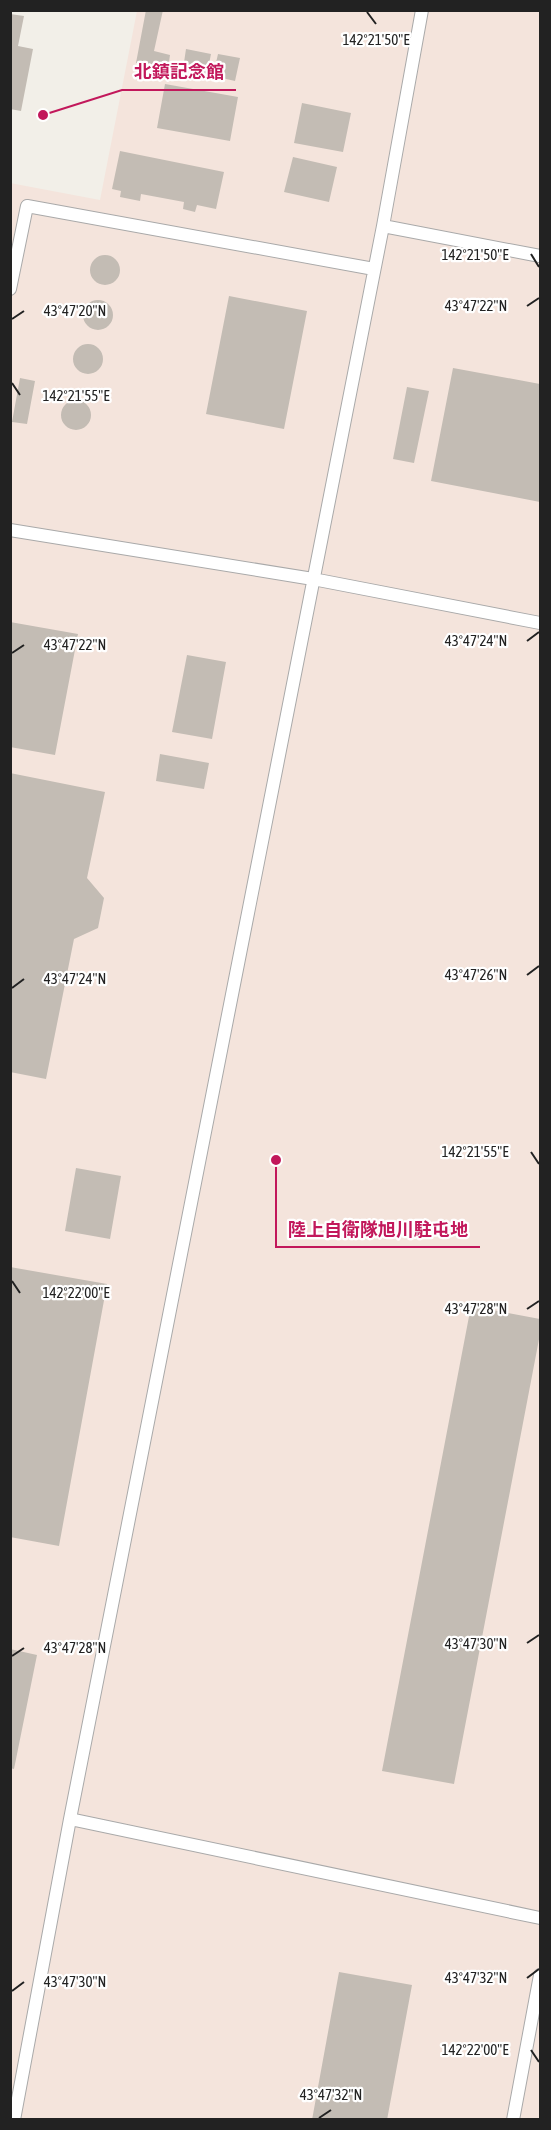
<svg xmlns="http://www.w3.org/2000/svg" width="551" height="2130" viewBox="0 0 551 2130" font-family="'Asap Condensed','Noto Sans JP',sans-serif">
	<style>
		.military { fill: #f4e4dc }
		.building { fill: #c3bcb4 }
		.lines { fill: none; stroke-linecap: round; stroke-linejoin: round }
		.service-casing { stroke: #a9a9a9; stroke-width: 14 }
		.service { stroke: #fff; stroke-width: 12 }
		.ticks { fill: none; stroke: #222; stroke-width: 2 }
		.ticks-label { font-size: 15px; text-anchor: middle; fill: #222; stroke: #fff; stroke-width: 4.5; stroke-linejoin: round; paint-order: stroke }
		.leader { fill: none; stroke: #c2185b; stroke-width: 2 }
		.callout-dot { fill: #c2185b; stroke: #fff; stroke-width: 2 }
		.callout-label { font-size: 18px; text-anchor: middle; font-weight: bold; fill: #c2185b; stroke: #fff; stroke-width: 4.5; stroke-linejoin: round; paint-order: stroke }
	</style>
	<rect width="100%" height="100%" fill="#f2efe8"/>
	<!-- military -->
	<path class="military" d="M137 11H540V2119H11L10 183 100 200Z"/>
	<!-- building -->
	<path class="building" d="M146 10H163L154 51 170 55 168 69 136 63Z
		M10 14 24 16 18 46 33 49 21 111 10 109Z
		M186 49 211 54 207 74 183 69Z
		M218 54 240 58 235 81 213 76Z
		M165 84 238 97 230 141 157 128Z
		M302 103 351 113 343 152 294 143Z
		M120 151 224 172 216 209 197 205 195 212 183 209 184 202 141 194 140 201 120 197 121 191 112 189Z
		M293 157 337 167 329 202 284 192Z
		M90 270a15 15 0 1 1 30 0a15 15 0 1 1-30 0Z
		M229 296 307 311 284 429 206 414Z
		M83 315a15 15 0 1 1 30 0a15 15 0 1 1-30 0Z
		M73 359a15 15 0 1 1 30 0a15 15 0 1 1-30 0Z
		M453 368 540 384V502L431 481Z
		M20 378 35 381 27 424 12 422Z
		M407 387 429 391 414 463 393 459Z
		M61 415a15 15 0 1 1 30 0a15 15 0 1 1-30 0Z
		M10 622 78 634 55 755 10 747Z
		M187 655 226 662 212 739 172 732Z
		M160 754 209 763 204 789 156 781Z
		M10 773 105 792 87 878 104 898 98 928 74 939 46 1079 10 1072Z
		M76 1168 121 1176 110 1239 65 1231Z
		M10 1267 107 1284 59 1546 10 1537Z
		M471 1306 540 1319V1334L454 1784 382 1771Z
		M10 1649 37 1655 14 1769 10 1768Z
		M339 1972 412 1985 387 2120H312Z"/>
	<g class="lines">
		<defs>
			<path id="service" d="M383 226 540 256
				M10 289 27 206 374 269
				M10 530 313 579 540 623
				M70 1819 540 1918
				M14 2120 70 1819 383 226 422 10
				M513 2120 540 1975"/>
		</defs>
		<!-- service casing -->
		<use href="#service" class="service-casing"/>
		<!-- service -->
		<use href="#service" class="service"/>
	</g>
	<!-- ticks -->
	<path class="ticks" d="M367 12 376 24M531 254 539 267M527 306 539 298M12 319 24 311M12 383 20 395M527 641 539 632M12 653 24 645M527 975 539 966M12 988 24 979M531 1152 539 1164M12 1281 20 1293M527 1309 539 1301M527 1643 539 1635M12 1656 24 1648M527 1978 539 1969M12 1991 24 1982M531 2050 539 2062M319 2118 331 2110"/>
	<g class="ticks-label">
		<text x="376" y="45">142°21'50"E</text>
		<text x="475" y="260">142°21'50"E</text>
		<text x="476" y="311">43°47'22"N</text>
		<text x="75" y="316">43°47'20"N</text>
		<text x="76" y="401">142°21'55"E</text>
		<text x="476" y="646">43°47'24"N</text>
		<text x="75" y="650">43°47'22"N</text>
		<text x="476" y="980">43°47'26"N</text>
		<text x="75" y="984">43°47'24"N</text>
		<text x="475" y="1157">142°21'55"E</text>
		<text x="76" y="1298">142°22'00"E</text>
		<text x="476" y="1314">43°47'28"N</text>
		<text x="476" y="1649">43°47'30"N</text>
		<text x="75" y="1653">43°47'28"N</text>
		<text x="476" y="1983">43°47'32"N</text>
		<text x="75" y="1987">43°47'30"N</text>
		<text x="475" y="2055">142°22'00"E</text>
		<text x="331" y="2100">43°47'32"N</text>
	</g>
	<!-- callouts -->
	<path class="leader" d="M43 115L122 90H236M276 1160L276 1247H480"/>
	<g class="callout-dot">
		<circle cx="43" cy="115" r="6"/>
		<circle cx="276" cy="1160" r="6"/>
	</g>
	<g class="callout-label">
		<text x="179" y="78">北鎮記念館</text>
		<text x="378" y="1236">陸上自衛隊旭川駐屯地</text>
	</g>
	<!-- border -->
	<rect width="551" height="2130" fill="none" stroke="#222222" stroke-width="24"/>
</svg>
